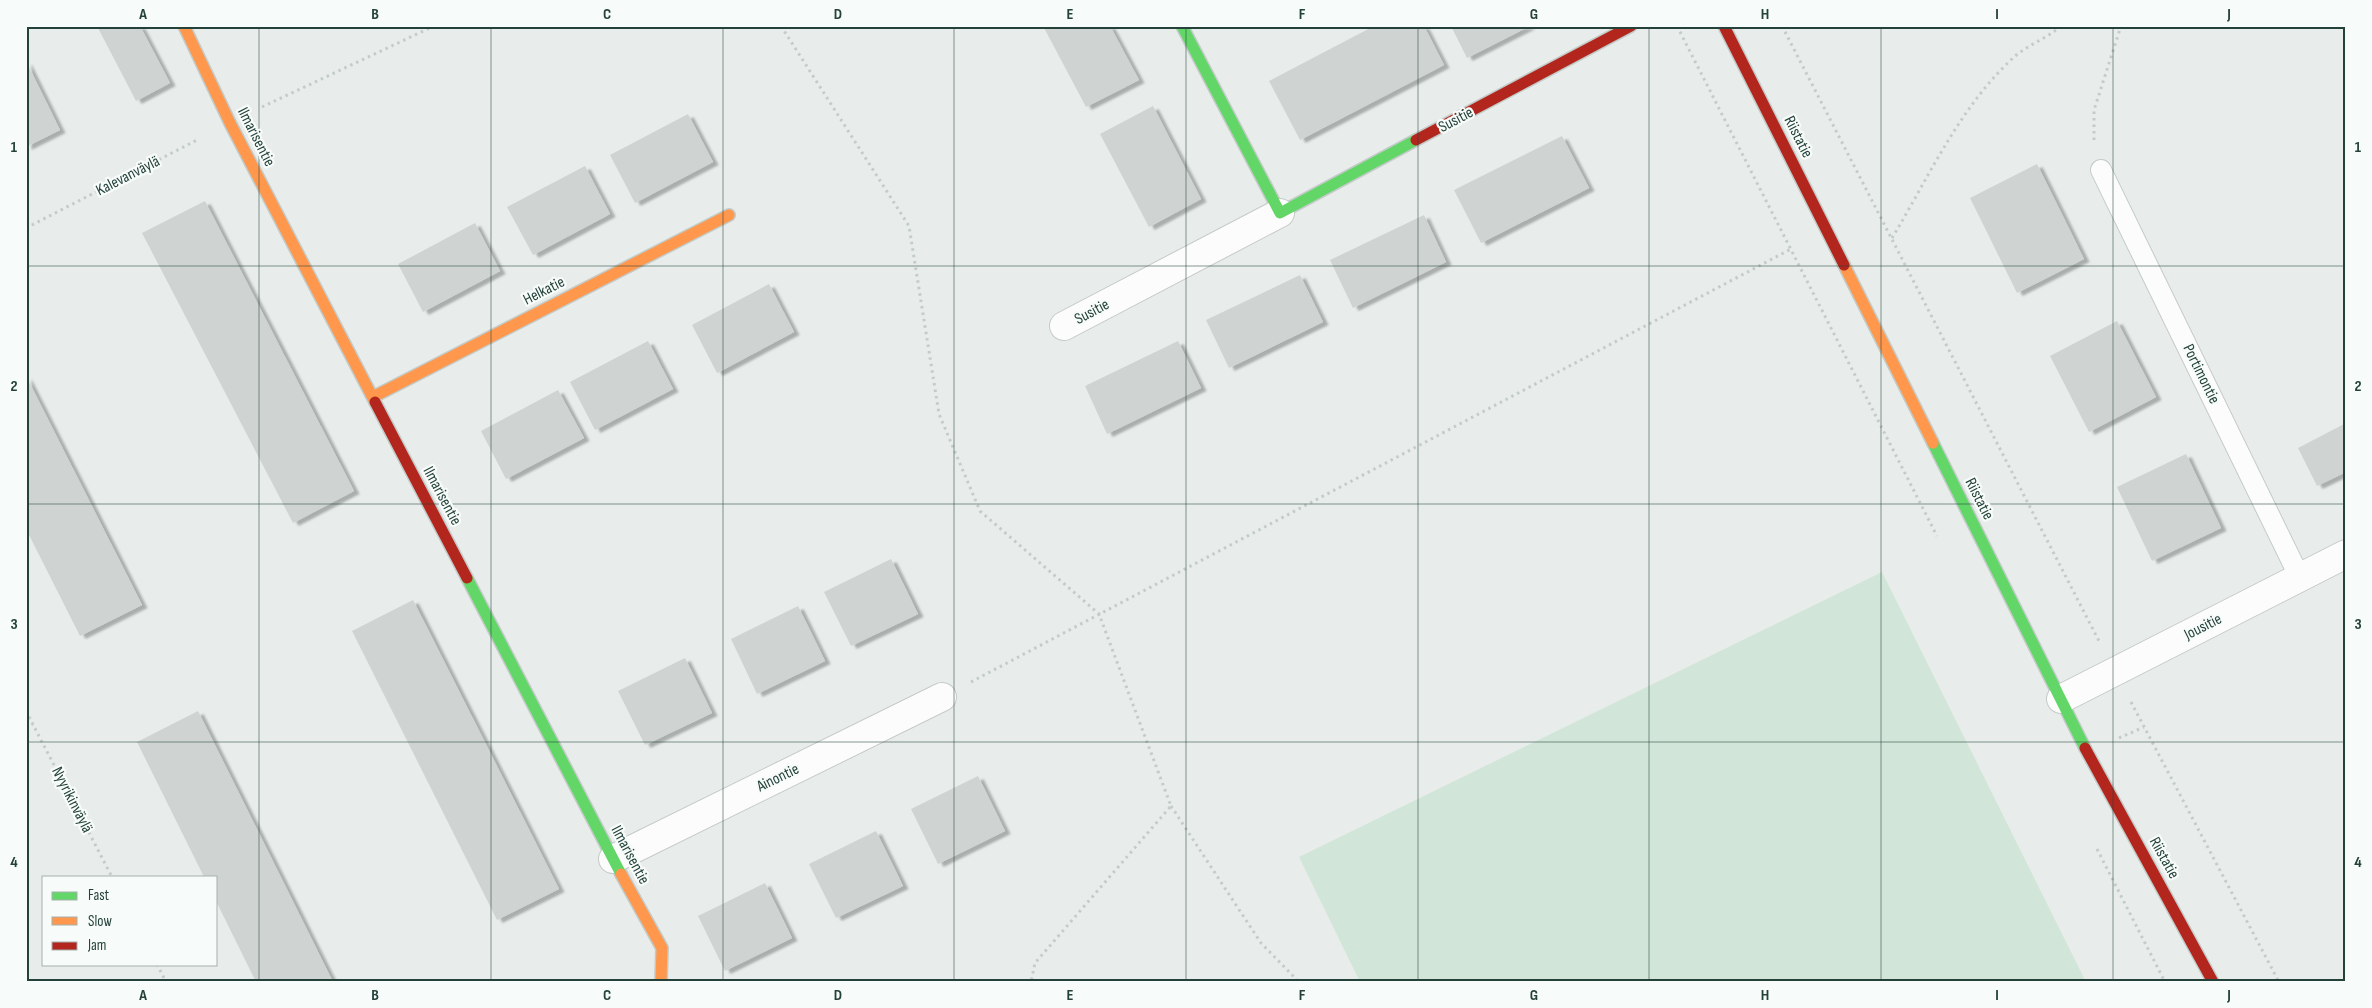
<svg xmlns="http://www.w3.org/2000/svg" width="2372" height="1008" viewBox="0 0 2372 1008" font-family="'Sofia Sans Condensed',sans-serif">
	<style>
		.green { fill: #d1e6d8 }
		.building { fill: #cfd4d2; filter: url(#shadow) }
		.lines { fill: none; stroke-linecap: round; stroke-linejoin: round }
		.lane-casing { stroke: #c5cac8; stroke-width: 22 }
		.street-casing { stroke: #c5cac8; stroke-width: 30 }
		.fast-casing { stroke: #c3cbc8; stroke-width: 14 }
		.slow-casing { stroke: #c3cbc8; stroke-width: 14 }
		.jam-casing { stroke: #c3cbc8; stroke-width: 14 }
		.path { stroke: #c3ccca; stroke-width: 3; stroke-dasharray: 2.5 4; stroke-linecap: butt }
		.lane { stroke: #fcfcfc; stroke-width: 20 }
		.street { stroke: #fcfcfc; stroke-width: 28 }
		.fast { stroke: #63d668; stroke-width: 11 }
		.slow { stroke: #ff974d; stroke-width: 11 }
		.jam { stroke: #b3261e; stroke-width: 11 }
		.grid { fill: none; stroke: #24423a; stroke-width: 1; stroke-opacity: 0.55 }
		.labels { text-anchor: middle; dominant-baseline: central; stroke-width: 4.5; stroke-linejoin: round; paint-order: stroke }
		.street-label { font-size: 16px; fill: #24423a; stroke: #f7fbf9 }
		.neatline { fill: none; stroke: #24423a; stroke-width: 2 }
		.grid-label { font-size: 16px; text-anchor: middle; font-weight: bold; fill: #24423a }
	</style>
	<defs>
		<filter id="shadow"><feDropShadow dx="5.5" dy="3" stdDeviation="1" flood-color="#0004"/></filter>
	</defs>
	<rect width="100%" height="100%" fill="#e8edeb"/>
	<!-- green -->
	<path class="green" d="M1882 572 2086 982H1360L1299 857Z"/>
	<!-- building -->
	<path class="building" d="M101 26H140L170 83 136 101 98 28Z
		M1043 26H1110L1139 80 1086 107Z
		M1374 26H1424L1444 65 1300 140 1269 81Z
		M1451 26H1530L1467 58Z
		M26 61 60 130 26 147Z
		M1153 106 1201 199 1149 227 1100 134Z
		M688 114 713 162 635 203 610 155Z
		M1562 136 1589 188 1481 243 1454 190Z
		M2037 164 2084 259 2017 293 1970 198Z
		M585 166 610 214 533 255 507 207Z
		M205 201 354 491 293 523 142 233Z
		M1424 215 1446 262 1353 308 1330 260Z
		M475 223 500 271 423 312 398 264Z
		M1300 275 1323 322 1229 368 1206 320Z
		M769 284 794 332 717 373 692 325Z
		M2117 321 2156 397 2089 432 2050 356Z
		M648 341 673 389 595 430 570 382Z
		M1178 341 1201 388 1107 434 1085 386Z
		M26 376 142 605 80 636 26 529Z
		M558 390 584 438 506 479 481 431Z
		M2346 423V472L2317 486 2298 448Z
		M2186 454 2221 528 2152 561 2117 487Z
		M891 559 918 614 851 646 824 592Z
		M413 600 559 889 497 920 352 631Z
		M798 606 825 661 757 694 731 639Z
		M685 658 712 713 645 745 618 691Z
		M198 711 333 982H256L216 901V877H204L137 742Z
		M978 776 1005 831 938 864 911 809Z
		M876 831 903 886 836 918 809 864Z
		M765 883 792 938 725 971 698 916Z"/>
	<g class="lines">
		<defs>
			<path id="lane" d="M2101 170 2300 578"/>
			<path id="street" d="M1064 326 1280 213
				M2061 699 2346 554
				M613 859 942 697"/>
			<path id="fast" d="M1182 26 1280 213 1416 140
				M1933 443 2085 748
				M467 578 621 874"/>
			<path id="slow" d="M184 26 230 123 375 402
				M1844 265 1933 443
				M373 397 729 215
				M621 874 662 948 661 982"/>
			<path id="jam" d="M1724 26 1844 265
				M1416 140 1631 26
				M375 402 467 578
				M2085 748 2213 982"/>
		</defs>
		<!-- lane casing -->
		<use href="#lane" class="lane-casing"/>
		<!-- street casing -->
		<use href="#street" class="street-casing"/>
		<!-- fast casing -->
		<use href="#fast" class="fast-casing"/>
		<!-- slow casing -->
		<use href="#slow" class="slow-casing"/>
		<!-- jam casing -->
		<use href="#jam" class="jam-casing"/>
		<!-- path -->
		<path class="path" d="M781 26 909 226 939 414 980 511 1099 614 1171 806 1035 963 1031 982
			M1677 26 1937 536
			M1782 26 2099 641
			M262 107 434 26
			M2094 140V110L2121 26
			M26 228 199 139
			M1892 238C1929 177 1959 108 2013 58 2027 45 2046 39 2061 26
			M971 682 1791 249
			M2131 702 2279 982
			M26 711 112 877
			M26 727 33 724
			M2119 738 2144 727
			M1171 806 1261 943 1299 982
			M2097 849 2165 982
			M157 964 166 982"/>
		<!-- lane -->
		<use href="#lane" class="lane"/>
		<!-- street -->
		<use href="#street" class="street"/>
		<!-- fast -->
		<use href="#fast" class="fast"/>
		<!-- slow -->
		<use href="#slow" class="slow"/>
		<!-- jam -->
		<use href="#jam" class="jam"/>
	</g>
	<!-- grid -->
	<path class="grid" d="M259 26V982M491 26V982M723 26V982M954 26V982M1186 26V982M1418 26V982M1649 26V982M1881 26V982M2113 26V982M26 266H2346M26 504H2346M26 742H2346"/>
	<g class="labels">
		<!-- street labels -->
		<g class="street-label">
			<text transform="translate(1456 120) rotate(-28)">Susitie</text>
			<text transform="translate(256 137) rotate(63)">Ilmarisentie</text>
			<text transform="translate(1798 137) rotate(63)">Riistatie</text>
			<text transform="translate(128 176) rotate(-27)">Kalevanväylä</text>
			<text transform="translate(544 291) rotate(-27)">Helkatie</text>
			<text transform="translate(1092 312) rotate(-28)">Susitie</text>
			<text transform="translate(2201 374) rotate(64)">Portimontie</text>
			<text transform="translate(442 496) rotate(62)">Ilmarisentie</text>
			<text transform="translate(1979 499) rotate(63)">Riistatie</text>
			<text transform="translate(2203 627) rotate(-27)">Jousitie</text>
			<text transform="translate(778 778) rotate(-26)">Ainontie</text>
			<text transform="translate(72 800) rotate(63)">Nyyrikinväylä</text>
			<text transform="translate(630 855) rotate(62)">Ilmarisentie</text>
			<text transform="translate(2164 858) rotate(61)">Riistatie</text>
		</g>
	</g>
	<!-- border -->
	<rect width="2372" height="1008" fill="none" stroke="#f7fbf9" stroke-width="55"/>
	<!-- legend -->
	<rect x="42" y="876" width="175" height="90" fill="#f7fbf9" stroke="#a3b1ad"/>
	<rect x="52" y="892" width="25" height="8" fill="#63d668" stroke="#a3b1ad"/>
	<text x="88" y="900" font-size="15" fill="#24423a">Fast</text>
	<rect x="52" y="917" width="25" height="8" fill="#ff974d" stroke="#a3b1ad"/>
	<text x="88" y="926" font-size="15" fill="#24423a">Slow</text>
	<rect x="52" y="942" width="25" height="8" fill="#b3261e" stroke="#a3b1ad"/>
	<text x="88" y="950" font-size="15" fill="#24423a">Jam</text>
	<rect x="28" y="28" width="2316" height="952" class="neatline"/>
	<g class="grid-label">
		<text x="143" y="19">A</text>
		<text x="375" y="19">B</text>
		<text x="607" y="19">C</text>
		<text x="838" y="19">D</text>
		<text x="1070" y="19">E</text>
		<text x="1302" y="19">F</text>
		<text x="1534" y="19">G</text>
		<text x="1765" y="19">H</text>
		<text x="1997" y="19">I</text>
		<text x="2229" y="19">J</text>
		<text x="14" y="152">1</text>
		<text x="2358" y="152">1</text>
		<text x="14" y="391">2</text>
		<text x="2358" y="391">2</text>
		<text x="14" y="629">3</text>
		<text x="2358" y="629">3</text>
		<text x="14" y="867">4</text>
		<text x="2358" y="867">4</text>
		<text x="143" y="1000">A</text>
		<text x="375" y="1000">B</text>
		<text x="607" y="1000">C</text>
		<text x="838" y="1000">D</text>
		<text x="1070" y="1000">E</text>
		<text x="1302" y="1000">F</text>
		<text x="1534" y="1000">G</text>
		<text x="1765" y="1000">H</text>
		<text x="1997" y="1000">I</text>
		<text x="2229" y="1000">J</text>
	</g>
</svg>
